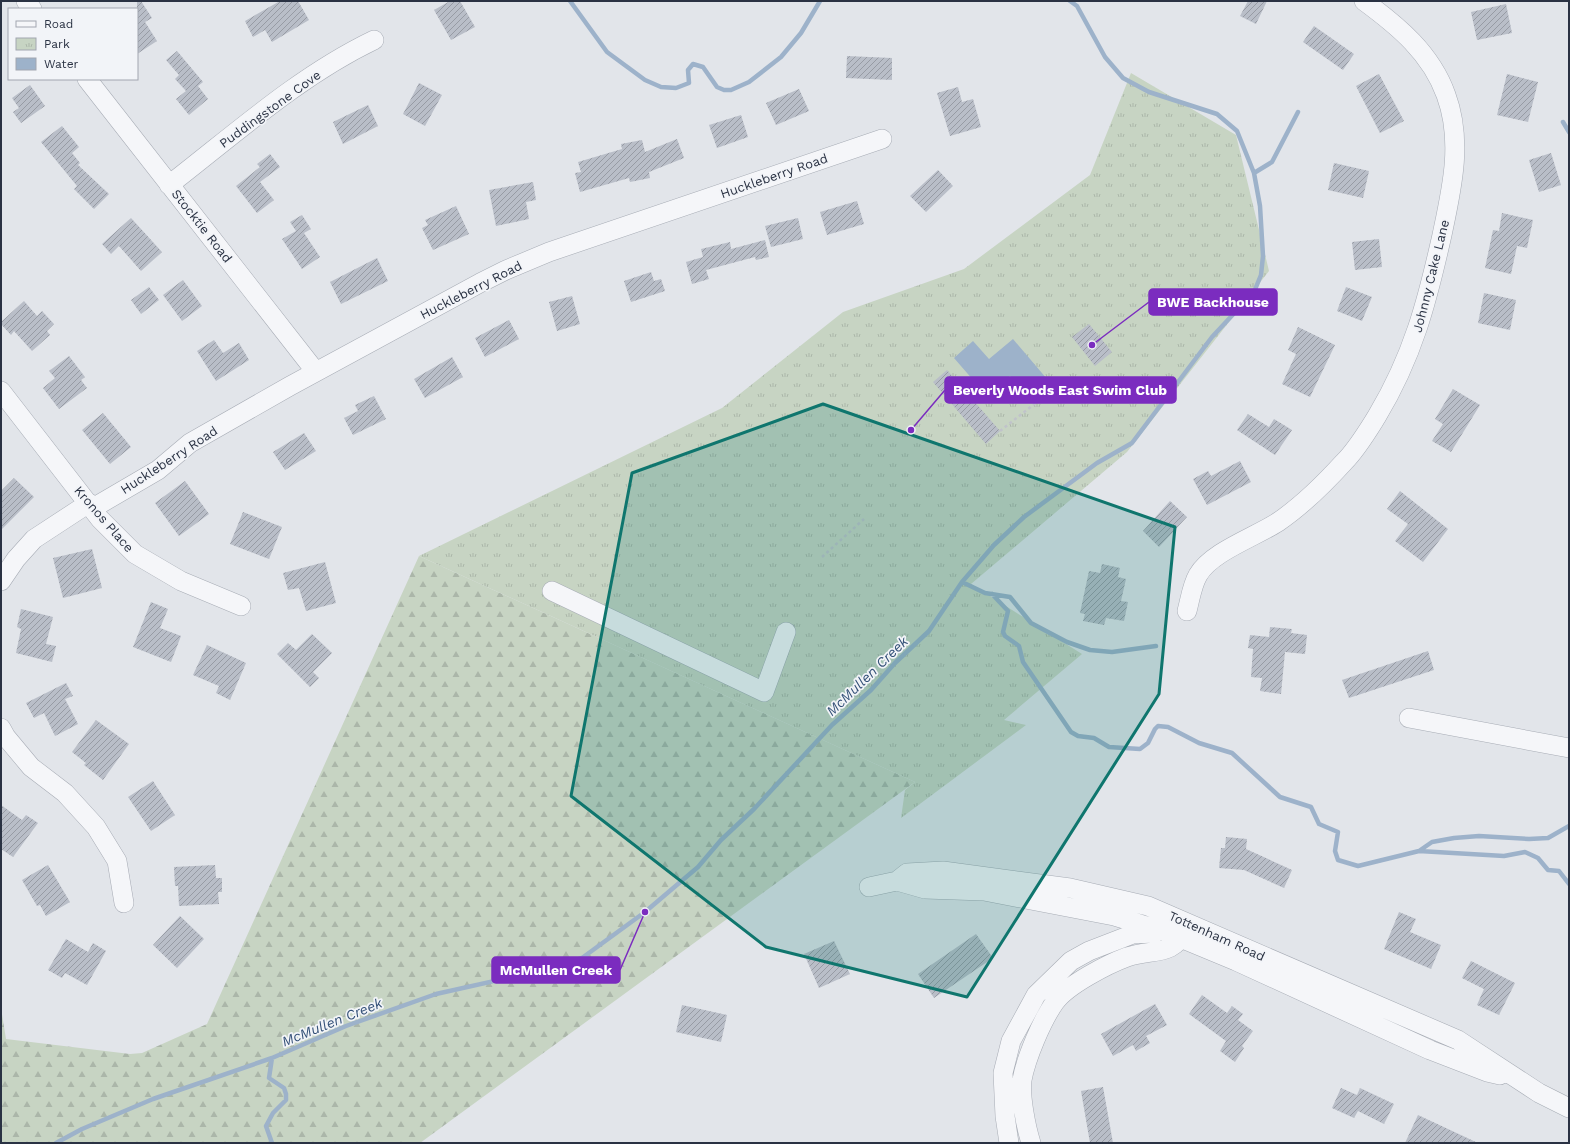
<svg xmlns="http://www.w3.org/2000/svg" width="1570" height="1144" viewBox="0 0 1570 1144" font-family="'Work Sans',sans-serif">
	<style>
		.forest { fill: url(#forest-firs) }
		.park { fill: url(#park-tufts) }
		.water { fill: #9db2ca }
		.lines { fill: none; stroke-linecap: round; stroke-linejoin: round }
		.stream { stroke: #9db2ca; stroke-width: 4.5 }
		.building { fill: url(#building-hatch) }
		.minor-casing { stroke: #a7acb5; stroke-width: 20 }
		.path { stroke: #c0c3ca; stroke-width: 2.5; stroke-dasharray: 3 3; stroke-linecap: butt }
		.minor { stroke: #f5f6f9; stroke-width: 19 }
		.marked { fill: #0f766e; fill-opacity: 0.2; stroke: #0f766e; stroke-width: 3; stroke-linejoin: round }
		.labels { text-anchor: middle; dominant-baseline: central; stroke-width: 3.5; stroke-linejoin: round; paint-order: stroke }
		.street-label { font-size: 13px; fill: #2a3243; stroke: #f2f4f8 }
		.water-label { font-size: 14px; font-style: italic; fill: #335077; stroke: #f2f4f8 }
		.leader { fill: none; stroke: #7b2cbf; stroke-width: 1.5 }
		.callout-dot { fill: #7b2cbf; stroke: #f2f4f8; stroke-width: 1.5 }
		.callout { fill: #7b2cbf; stroke: #7b2cbf; stroke-width: 1.5 }
		.callout-label { font-size: 14px; text-anchor: middle; font-weight: bold; fill: #fff }
	</style>
	<defs>
		<pattern id="forest-firs" width="22" height="20" patternUnits="userSpaceOnUse"><rect width="22" height="20" fill="#c7d4c3"/><path d="M5 1l3.5 6h-7zM16 11l3.5 6h-7z" fill="#abb6a9"/></pattern>
		<pattern id="park-tufts" width="24" height="20" patternUnits="userSpaceOnUse"><rect width="24" height="20" fill="#c7d4c3"/><path d="M3 7l-1-3M5 7V3M7 7l1-3M15 17l-1-3M17 17v-4M19 17l1-3" fill="none" stroke="#abb6a9"/></pattern>
		<pattern id="building-hatch" width="6" height="6" patternUnits="userSpaceOnUse"><rect width="6" height="6" fill="#b9bec8"/><path d="M-1 1l2-2M0 6l6-6M5 7l2-2" fill="none" stroke="#979ba4"/></pattern>
	</defs>
	<rect width="100%" height="100%" fill="#e2e5ea"/>
	<!-- forest -->
	<path class="forest" d="M419 556 915 782 420 1143H1V1008L6 1039 130 1054 142 1053 207 1024Z"/>
	<!-- park -->
	<path class="park" d="M1131 73 1236 135 1269 271 1127 452 971 584 1082 654 1004 720 1026 725 901 818 905 790 915 782 419 556 722 408 843 312 964 269 1090 175Z"/>
	<!-- water -->
	<path class="water" d="M1013 339 1047 379 1028 395 1010 376 987 396 954 358 973 341 989 359Z"/>
	<g class="lines">
		<!-- stream -->
		<path class="stream" d="M570 1 607 52 645 80 661 87 676 88 689 83 688 70 693 64 703 67 717 87 724 90H731L749 82 781 57 801 33 820 1
			M1563 122 1569 132
			M1254 173 1272 162 1298 112
			M962 582 985 593 1010 597 1031 623 1067 642 1090 650 1112 652 1156 646
			M992 594 1008 611 1003 632 1005 636 1019 646 1023 662 1071 732 1078 736 1094 738 1109 747 1140 749 1148 743 1155 729 1158 726 1168 727 1199 743 1232 753 1280 797 1311 807 1319 824 1338 832 1335 851 1338 860 1358 866 1419 851 1504 856 1525 852 1538 858 1548 870 1559 871 1569 884
			M1419 851 1432 842 1454 838 1479 836 1529 839 1548 838 1569 826
			M272 1058 269 1078 284 1088 286 1094V1100L273 1113 266 1126 272 1143
			M56 1143 82 1129 153 1099 272 1058 346 1026 436 994 553 968 582 958 645 912 698 867 721 840 754 809 832 725 871 690 895 663 929 631 962 582 994 545 1024 517 1097 463 1132 443 1212 337 1254 292 1261 275 1263 256 1260 206 1254 173 1237 131 1217 114 1149 92 1123 78 1105 57 1077 6 1070 1"/>
	</g>
	<!-- building -->
	<path class="building" d="M137 1H141L152 18 145 22 157 41 137 54Z
		M280 1H298L309 20 272 42 265 30 253 37 245 21Z
		M450 1H460L475 27 451 40 434 10Z
		M1248 1H1267L1256 24 1240 16Z
		M1506 4 1512 33 1477 40 1471 12Z
		M1314 26 1354 54 1343 70 1303 42Z
		M177 51 203 82 198 86 208 99 189 115 176 99 186 91 175 79 179 75 166 60Z
		M847 56 892 58V80L846 78Z
		M1379 74 1404 121 1380 133 1356 86Z
		M1507 74 1538 82 1528 122 1497 115Z
		M419 83 442 95 425 126 403 114Z
		M30 85 45 106 21 123 13 112 19 108 12 98Z
		M958 87 962 102 973 99 981 127 950 136 937 93Z
		M799 89 809 111 776 125 766 103Z
		M368 105 378 126 343 144 333 122Z
		M741 115 748 137 717 148 709 125Z
		M62 126 79 147 72 153 80 163 78 165 109 194 94 209 74 189 77 186 41 142Z
		M677 139 684 158 649 172 650 178 630 182 629 178 580 192 575 173 581 172 578 162 622 149 621 144 642 140 645 152Z
		M1551 153 1561 185 1539 192 1529 160Z
		M270 154 280 167 260 182 274 200 257 213 236 186 260 167 257 164Z
		M1334 163 1369 171 1363 198 1328 190Z
		M938 170 953 186 926 212 910 196Z
		M533 182 536 200 526 202 529 219 496 226 489 190Z
		M857 201 864 224 827 235 820 212Z
		M456 206 469 234 433 250 422 228 428 225 425 220Z
		M1502 213 1533 220 1527 248 1517 246 1511 274 1485 268 1493 230 1499 231Z
		M302 215 311 229 304 233 320 257 302 269 282 239 296 231 290 222Z
		M131 218 162 252 141 271 119 246 111 254 102 244Z
		M798 218 803 239 771 247 765 226Z
		M1379 239 1382 267 1355 270 1352 242Z
		M765 240 769 257 756 260 755 257 706 270 709 279 692 284 686 262 703 257 701 249 730 242 731 249Z
		M377 258 388 281 341 304 330 282Z
		M651 272 654 281 661 279 665 291 631 302 624 281Z
		M183 280 202 306 182 321 163 295Z
		M149 287 159 300 141 314 131 300Z
		M1346 287 1372 297 1362 321 1337 311Z
		M1484 293 1516 300 1510 330 1478 323Z
		M572 296 580 324 557 331 549 302Z
		M24 301 37 316 42 311 54 324 47 331 50 335 32 351 14 331 11 335 1 324V322Z
		M509 320 519 339 485 357 475 338Z
		M1089 324 1112 352 1095 366 1072 337Z
		M1298 327 1335 345 1310 397 1282 384 1296 354 1288 350Z
		M214 340 223 353 239 343 249 360 216 381 197 351Z
		M69 356 85 377 81 380 87 388 59 409 43 388 55 378 49 371Z
		M452 357 463 377 425 398 414 379Z
		M947 370 1000 431 986 444 933 382Z
		M1453 389 1480 405 1451 452 1432 441 1443 424 1435 419Z
		M374 396 386 419 353 435 344 418 358 411 355 405Z
		M103 413 131 447 110 464 82 430Z
		M1248 414 1269 427 1274 419 1292 430 1275 455 1237 430Z
		M304 433 316 451 285 470 273 452Z
		M1240 461 1251 482 1207 505 1193 479 1208 471 1211 476Z
		M14 478 34 497 1 530V491Z
		M185 481 209 514 179 536 155 503Z
		M1400 491 1448 529 1423 562 1395 541 1408 524 1387 509Z
		M1170 501 1187 517 1159 547 1143 531Z
		M243 512 282 527 269 559 230 544Z
		M92 549 102 588 63 598 53 558Z
		M325 562 336 603 306 611 299 588 288 590 283 573Z
		M1102 564 1120 568 1118 577 1126 579 1121 601 1128 602 1124 621 1106 618 1104 625 1083 621 1085 614 1080 613 1089 571 1100 573Z
		M151 602 168 609 160 628 181 636 171 662 133 647Z
		M21 609 53 617 46 644 56 646 52 662 16 653 21 629 17 627Z
		M1270 627 1292 629 1291 633 1307 635 1305 654 1285 652 1281 694 1260 691 1262 678 1251 677 1253 649 1248 648 1250 635 1269 637Z
		M312 634 332 653 313 672 319 678 310 687 277 654 288 643 296 650Z
		M207 645 246 663 230 700 216 693 219 686 193 675Z
		M1428 651 1434 670 1349 698 1342 680Z
		M66 683 73 696 65 699 78 724 55 736 44 713 34 718 26 703Z
		M96 720 129 744 103 780 84 765 86 763 72 752Z
		M153 781 175 815 151 831 128 797Z
		M1 805 22 820 26 815 38 823 13 857 1 849Z
		M1226 837 1247 839 1246 849 1292 870 1284 888 1244 870 1219 868 1221 848H1225Z
		M48 865 70 902 46 916 40 905 37 906 22 880Z
		M215 865 216 878H222V892H218L219 904 179 906 178 886H175L174 867Z
		M1399 912 1416 919 1410 932 1441 945 1431 969 1384 949Z
		M180 916 204 939 177 968 153 945Z
		M976 934 993 958 934 998 918 974Z
		M66 939 88 952 93 943 106 951 87 985 65 973 62 978 48 970Z
		M834 941 850 974 819 988 804 954Z
		M1471 961 1515 983 1499 1015 1477 1005 1484 989 1462 978Z
		M1202 995 1227 1013 1232 1006 1243 1014 1238 1020 1253 1031 1242 1046 1244 1048 1235 1062 1220 1051 1226 1041 1189 1014Z
		M1155 1004 1167 1025 1146 1036 1150 1043 1136 1051 1133 1045 1113 1056 1101 1034Z
		M682 1005 727 1015 721 1042 676 1032Z
		M1103 1087 1113 1143H1090L1081 1091Z
		M1341 1088 1357 1095 1360 1088 1394 1104 1384 1124 1358 1111 1354 1118 1332 1108Z
		M1418 1115 1478 1143H1405Z"/>
	<g class="lines">
		<defs>
			<path id="minor" d="M26 1 32 9
				M87 79 316 372
				M169 185C235 134 299 76 374 40
				M1 391 100 519 135 554 181 581 241 606
				M93 508 158 470 190 443 290 386 480 283 506 270 549 252 882 139
				M1 581 16 559 34 539 89 503
				M552 591 764 692 786 632
				M1187 611C1190 600 1192 585 1198 575 1211 552 1255 537 1278 522 1303 505 1324 484 1344 462 1357 449 1367 432 1377 416 1413 356 1427 302 1442 235 1452 188 1463 141 1446 95 1431 53 1398 26 1364 1
				M1409 718 1569 748
				M1 728 6 737 31 767 65 793 96 827 117 861 124 903
				M897 881 907 873 943 871 1070 888 1148 906 1458 1040 1539 1093 1569 1108
				M869 887 897 881 925 889 984 891 1114 916 1166 932 1236 961 1430 1050 1487 1072 1500 1075
				M1009 1143 1005 1116 1003 1073 1011 1041 1036 995 1071 961 1089 951 1133 934 1155 933
				M1031 1143C1026 1127 1020 1097 1022 1080 1026 1058 1042 1020 1055 1002 1067 985 1108 964 1127 957 1153 948 1172 958 1187 929"/>
		</defs>
		<!-- minor casing -->
		<use href="#minor" class="minor-casing"/>
		<!-- path -->
		<path class="path" d="M1000 431 1070 376
			M822 557 864 519"/>
		<!-- minor -->
		<use href="#minor" class="minor"/>
	</g>
	<!-- marked area -->
	<path class="marked" d="M823 404 1175 527 1159 694 967 997 766 947 571 796 632 473Z"/>
	<g class="labels">
		<!-- street labels -->
		<g class="street-label">
			<text transform="translate(270 109) rotate(-36)">Puddingstone Cove</text>
			<text transform="translate(774 176) rotate(-19)">Huckleberry Road</text>
			<text transform="translate(202 226) rotate(52)">Stocktie Road</text>
			<text transform="translate(1431 276) rotate(-76)">Johnny Cake Lane</text>
			<text transform="translate(471 290) rotate(-27)">Huckleberry Road</text>
			<text transform="translate(169 460) rotate(-33)">Huckleberry Road</text>
			<text transform="translate(104 519) rotate(49)">Kronos Place</text>
			<text transform="translate(1217 936) rotate(24)">Tottenham Road</text>
		</g>
		<!-- water labels -->
		<g class="water-label">
			<text transform="translate(867 676) rotate(-44)">McMullen Creek</text>
			<text transform="translate(332 1022) rotate(-22)">McMullen Creek</text>
		</g>
	</g>
	<!-- callouts -->
	<path class="leader" d="M1092 345L1149 302M911 430L945 390M645 912L620 970"/>
	<g class="callout-dot">
		<circle cx="1092" cy="345" r="4"/>
		<circle cx="911" cy="430" r="4"/>
		<circle cx="645" cy="912" r="4"/>
	</g>
	<g class="callout">
		<rect x="1149" y="289" width="128" height="26" rx="4"/>
		<rect x="945" y="377" width="231" height="26" rx="4"/>
		<rect x="492" y="957" width="128" height="26" rx="4"/>
	</g>
	<g class="callout-label">
		<text x="1213" y="307">BWE Backhouse</text>
		<text x="1060" y="395">Beverly Woods East Swim Club</text>
		<text x="556" y="975">McMullen Creek</text>
	</g>
	<!-- border -->
	<rect width="1570" height="1144" fill="none" stroke="#2a3243" stroke-width="4"/>
	<!-- legend -->
	<rect x="8" y="8" width="130" height="72" fill="#f2f4f8" stroke="#a2a6b0"/>
	<rect x="16" y="21" width="20" height="6" fill="#f5f6f9" stroke="#a2a6b0"/>
	<text x="44" y="28" font-size="12" fill="#2a3243">Road</text>
	<rect x="16" y="38" width="20" height="12" fill="url(#park-tufts)" stroke="#a2a6b0"/>
	<text x="44" y="48" font-size="12" fill="#2a3243">Park</text>
	<rect x="16" y="58" width="20" height="12" fill="#9db2ca" stroke="#a2a6b0"/>
	<text x="44" y="68" font-size="12" fill="#2a3243">Water</text>
</svg>
